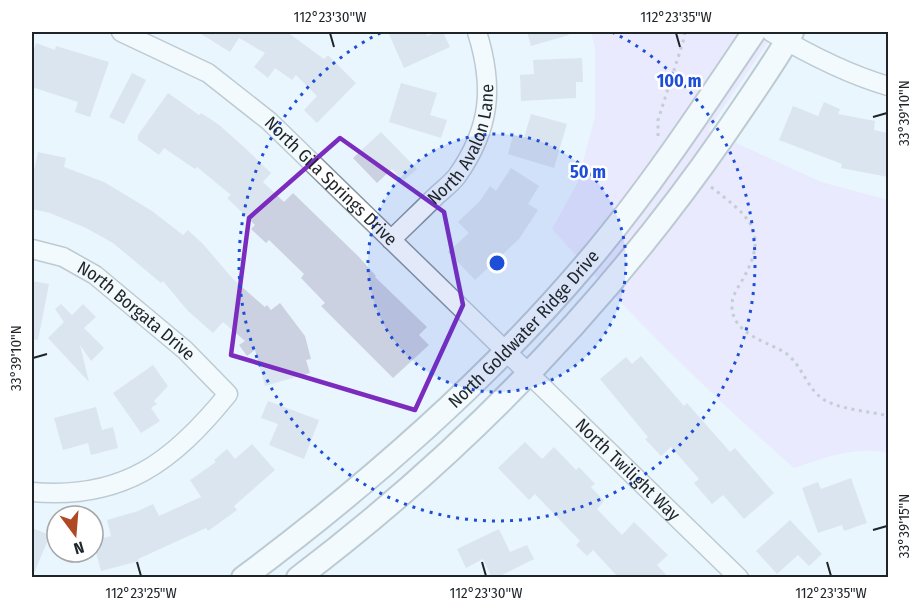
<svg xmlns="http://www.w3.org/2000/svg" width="920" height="609" viewBox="0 0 920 609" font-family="'Fira Sans Condensed',sans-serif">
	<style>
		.green { fill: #e8dcfd }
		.building { fill: #cbd1e0 }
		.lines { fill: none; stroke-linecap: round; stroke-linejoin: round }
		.minor-casing { stroke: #87969f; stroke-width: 21 }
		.tertiary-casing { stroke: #87969f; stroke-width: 26 }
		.path { stroke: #959ea5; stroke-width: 3; stroke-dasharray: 3 4.5; stroke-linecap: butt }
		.minor { stroke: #fff; stroke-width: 18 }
		.tertiary { stroke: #fff; stroke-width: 22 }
		.marked { fill: none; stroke: #7b2cbf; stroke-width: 4.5; stroke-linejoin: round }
		.ticks { fill: none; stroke: #1e2428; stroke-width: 2 }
		.ring { fill: none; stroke: #1d4ed8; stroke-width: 3; stroke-dasharray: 3 6 }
		.labels { text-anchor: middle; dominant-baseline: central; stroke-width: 5; stroke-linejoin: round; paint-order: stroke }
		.street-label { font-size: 18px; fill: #1e2428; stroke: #fff }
		.centre { fill: #1d4ed8; stroke: #fff; stroke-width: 3 }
		.ring-label { font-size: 18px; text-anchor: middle; font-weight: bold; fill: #1d4ed8; stroke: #fff; stroke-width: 5; stroke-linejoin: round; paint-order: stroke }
		.neatline { fill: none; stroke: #1e2428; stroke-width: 2 }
		.ticks-label { font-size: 15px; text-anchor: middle; fill: #1e2428 }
	</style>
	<rect width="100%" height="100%" fill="#e9f5fe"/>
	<!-- green -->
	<path class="green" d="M591 32H775L708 130 821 182 888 200V453C856 445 824 458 794 468 709 393 628 313 552 229L577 184 595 117V48Z"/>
	<!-- building -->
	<path class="building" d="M198 32H287L324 59 328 55 356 83 317 123 304 110 317 96 296 75 292 80 275 68 268 78 254 67 265 53 239 38 230 52Z
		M388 32H425L427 36 438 32H443L450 47 404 68Z
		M527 32H568L569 35 531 46Z
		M36 43 55 50 56 46 109 62 90 117 75 112 78 102 32 87V57Z
		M582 58 583 82H576V98L521 101 520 75 534 74 533 60Z
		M132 73 146 80 124 124 109 117Z
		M401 83 437 93 430 115 447 120 441 138 389 122Z
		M168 93 199 115 201 113 218 124 245 148 271 173 263 182 284 202 293 193 359 257 376 276 375 277 427 327 419 335 429 345 393 378 321 306 325 303 301 278 304 274 269 240 266 243 251 229 255 225 227 198 231 195 197 167 195 169 164 148 159 155 138 140V135Z
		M824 102 840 109 838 114 875 121 874 130 888 133V177L841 168 842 164 779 140 793 106 818 116Z
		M531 114 567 124 554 168 508 154 513 135 524 138Z
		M381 132 417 169 403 181 392 169 377 183 353 158Z
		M38 152 66 158 64 167 104 182 152 211 183 235 188 230 203 244 233 279 265 307 267 305 271 310 280 303 305 336 311 359 306 360 310 373 265 386 255 350 247 356 239 345 245 341 223 322 213 333 188 311 163 281 161 283 113 243 86 228 50 213 32 209V179Z
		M511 168 539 186 528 204 538 210 519 239 475 280 448 252 469 233 458 222 480 201 490 186 496 191Z
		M32 281 49 284 38 340 32 339Z
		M61 304 72 315 83 304 96 317 84 328 104 348 91 361 80 345 89 382 48 338 64 322 55 309Z
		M641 356 684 406 687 403 730 452 735 448 774 493 744 519 723 495 712 504 694 483 699 479 671 447 661 456 645 439 648 437 600 379 626 357 632 364Z
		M153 365 168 386 154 401 157 404 151 408 160 421 141 433 113 393Z
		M268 401 319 420 304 459 269 445 278 424 261 418Z
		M96 407 102 430 113 427 118 448 91 455 88 443 63 450 54 418Z
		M525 442 542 459 554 447 576 470 579 467 595 484 591 487 604 501 597 509 622 535 634 522 668 555 657 565 669 578H619L593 550 587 556 576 545 580 541 535 494 529 500 498 468Z
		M252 444 275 470 234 506 237 510 208 531 206 528 138 559 139 561 101 571 93 541 111 536 107 520 138 511 153 504 159 516 201 497 190 480 216 462 214 460 227 449 235 459Z
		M851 478 867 523 844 531 842 525 818 533 802 488 818 482 821 489Z
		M790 520 822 554 809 566 798 555 777 574 756 551Z
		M32 528 50 535 32 578Z
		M499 529 510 552 527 545 534 559 496 578H492L483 559 466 568 457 549Z"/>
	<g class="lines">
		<defs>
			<g id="minor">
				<path id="s1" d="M121 32 208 73 269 121 739 578"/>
				<path d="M771 32C808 54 847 74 888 86"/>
				<path id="s2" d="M391 240C405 226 420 212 434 198 441 191 451 184 457 176 491 128 494 86 477 32"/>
				<path id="s3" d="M32 249 63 257 95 275 185 350 228 394C173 462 123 500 32 492"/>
			</g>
			<g id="tertiary">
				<path id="s4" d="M243 578C369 484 488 380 590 259 650 188 702 109 754 32"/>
				<path d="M298 578C463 453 607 304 725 134 748 100 772 67 792 32"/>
			</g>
		</defs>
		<!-- minor casing -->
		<use href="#minor" class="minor-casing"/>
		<!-- tertiary casing -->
		<use href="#tertiary" class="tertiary-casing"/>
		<!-- path -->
		<path class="path" d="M658 136V120L683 42 685 32
			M711 187C747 215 770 230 744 277 740 285 731 296 732 306 732 334 766 341 784 352 803 364 806 390 826 401 844 410 869 411 888 416"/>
		<!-- minor -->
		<use href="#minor" class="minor"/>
		<!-- tertiary -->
		<use href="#tertiary" class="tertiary"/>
	</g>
	<!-- marked area -->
	<path d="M0 0H920V609H0ZM340 138 444 212 463 305 415 410 231 355 249 218Z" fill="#e9f5fe" fill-opacity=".55" fill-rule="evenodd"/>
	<path class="marked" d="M340 138 444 212 463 305 415 410 231 355 249 218Z"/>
	<!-- ticks -->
	<path class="ticks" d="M330 33 334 47M676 33 680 47M873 117 887 113M33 358 47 354M873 530 887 526M137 562 141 576M482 562 486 576M827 562 831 576"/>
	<!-- distance rings -->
	<circle cx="497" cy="263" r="129" fill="#1d4ed8" fill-opacity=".12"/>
	<g class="ring">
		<circle cx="497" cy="263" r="129"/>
		<path d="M612 32A258 258 0 1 1 382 32"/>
	</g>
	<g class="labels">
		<!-- street labels -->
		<g class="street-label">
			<text stroke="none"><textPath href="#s2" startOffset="123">North Avalon Lane</textPath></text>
			<text stroke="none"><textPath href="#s1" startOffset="260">North Gila Springs Drive</textPath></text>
			<text stroke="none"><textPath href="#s3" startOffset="123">North Borgata Drive</textPath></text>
			<text stroke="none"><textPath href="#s4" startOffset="376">North Goldwater Ridge Drive</textPath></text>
			<text stroke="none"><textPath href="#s1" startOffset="674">North Twilight Way</textPath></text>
		</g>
	</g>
	<circle cx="497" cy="263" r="9" class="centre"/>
	<g class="ring-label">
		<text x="679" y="87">100 m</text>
		<text x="588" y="178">50 m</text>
	</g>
	<!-- border -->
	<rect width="920" height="609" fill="none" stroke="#ffffff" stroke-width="66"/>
	<!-- north arrow -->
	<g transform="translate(75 534) rotate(164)"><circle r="28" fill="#ffffff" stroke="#a5a7a9" stroke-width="1.5"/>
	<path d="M0-4.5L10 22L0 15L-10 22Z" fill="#b04923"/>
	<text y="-9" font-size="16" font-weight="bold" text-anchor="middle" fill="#1e2428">N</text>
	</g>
	<rect x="33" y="33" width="854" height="543" class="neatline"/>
	<g class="ticks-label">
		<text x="330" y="22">112°23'30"W</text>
		<text x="676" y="22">112°23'35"W</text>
		<text transform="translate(904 113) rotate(-90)" y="5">33°39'10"N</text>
		<text transform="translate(16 358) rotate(-90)" y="5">33°39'10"N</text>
		<text transform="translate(904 526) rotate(-90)" y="5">33°39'15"N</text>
		<text x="141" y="598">112°23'25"W</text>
		<text x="486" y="598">112°23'30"W</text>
		<text x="831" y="598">112°23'35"W</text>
	</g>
</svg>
